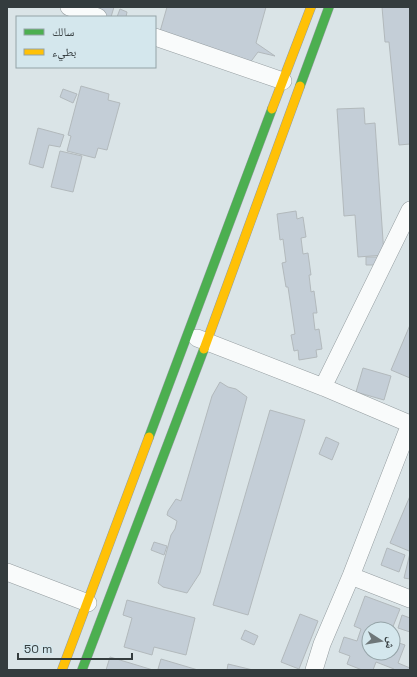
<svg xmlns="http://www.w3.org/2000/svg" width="417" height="677" viewBox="0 0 417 677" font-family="'Space Grotesk','Noto Naskh Arabic',sans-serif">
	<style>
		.building { fill: #c4ced7; stroke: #b2b9bc }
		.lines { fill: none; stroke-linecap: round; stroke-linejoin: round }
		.street-casing { stroke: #959da0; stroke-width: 18 }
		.fast-casing { stroke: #959da0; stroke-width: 10 }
		.slow-casing { stroke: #959da0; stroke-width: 10 }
		.street { stroke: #f9fbfb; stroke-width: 17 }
		.fast { stroke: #4caf50; stroke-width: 9 }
		.slow { stroke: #ffc107; stroke-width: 9 }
	</style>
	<rect width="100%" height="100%" fill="#dae4e7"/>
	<!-- building -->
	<path class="building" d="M72 7H114L111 17H107Z
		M167 7H266L256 43 275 56 258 52 249 64 159 35Z
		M382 7H410V144L399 145 389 42H385Z
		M120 9 127 12 126 17H117Z
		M81 86 109 94 108 100 120 103 107 150 98 148 95 158 67 151 71 136 68 135Z
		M63 89 77 94 73 103 60 97Z
		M364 108 365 124 375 123 384 255 358 257 355 215 344 216 337 109Z
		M38 128 64 135 60 147 49 145 43 168 29 164Z
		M60 151 82 156 73 192 51 187Z
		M296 211 297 219 303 217 306 237 301 238 303 254 308 253 311 275H309L311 292 314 291 317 313H313L315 330 319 329 322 349 316 350 317 357 299 360 298 350 294 351 291 335 295 334 288 287H286L282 263 286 262 283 239 280 240 277 214Z
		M366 257H383V265H366Z
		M410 325V378L391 370Z
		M363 368 391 376 384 400 356 392Z
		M220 382 228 387 236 389 247 397 200 573 187 593 163 587 158 583 171 535 175 529 177 521 167 515 168 511 176 499 181 501 212 396Z
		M270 410 305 420 248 615 213 605Z
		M326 437 339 443 332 460 319 454Z
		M410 496V549L409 551 390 543Z
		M154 542 167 546 164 555 151 550Z
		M387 548 405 555 399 572 381 565Z
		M410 553V579L404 578Z
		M365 596 400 609 392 629H369V653H393V641L405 645 398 663 410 668V670H394V669L376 662 373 670H362L347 664 350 656 339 652 344 637 357 641 361 629 354 626Z
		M127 600 195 618 186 655 154 647 152 655 124 647 132 618 123 615Z
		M300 614 318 621 299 669 281 662Z
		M402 615 410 618V632L398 628Z
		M245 630 258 636 254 645 241 639Z
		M110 657 153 670H106Z
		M161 659 198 670H162L158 669Z
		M228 664 253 670H227Z"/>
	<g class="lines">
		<defs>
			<path id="street" d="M69 7 98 17
				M155 37 283 81
				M197 338 323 387 410 424
				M323 387 410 210
				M7 572 88 603
				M351 576 410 599
				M314 670 322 644 351 576 410 424"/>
			<path id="fast" d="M300 86 329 7
				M149 437 272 109
				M82 670 204 349"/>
			<path id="slow" d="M272 109 311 7
				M204 349 300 86
				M62 670 149 437"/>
		</defs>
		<!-- street casing -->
		<use href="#street" class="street-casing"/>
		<!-- fast casing -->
		<use href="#fast" class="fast-casing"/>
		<!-- slow casing -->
		<use href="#slow" class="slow-casing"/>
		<!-- street -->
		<use href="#street" class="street"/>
		<!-- fast -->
		<use href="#fast" class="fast"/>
		<!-- slow -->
		<use href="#slow" class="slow"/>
	</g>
	<!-- border -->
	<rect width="417" height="677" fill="none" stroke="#343c3e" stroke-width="16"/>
	<!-- legend -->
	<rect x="16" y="16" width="140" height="52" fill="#d4e7ed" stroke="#94a3a7"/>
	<rect x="24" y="29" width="20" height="6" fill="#4caf50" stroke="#94a3a7"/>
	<text x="52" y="36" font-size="12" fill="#343c3e">سالك</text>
	<rect x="24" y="49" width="20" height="6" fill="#ffc107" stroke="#94a3a7"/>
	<text x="52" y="56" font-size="12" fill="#343c3e">بطيء</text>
	<!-- north arrow -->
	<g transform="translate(381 641) rotate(102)"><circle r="19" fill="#d4e7ed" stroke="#94a3a7"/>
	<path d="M0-3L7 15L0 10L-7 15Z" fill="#6e7779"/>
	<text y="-6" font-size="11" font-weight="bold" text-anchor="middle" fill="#343c3e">ش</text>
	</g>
	<!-- scale -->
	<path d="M18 653v6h114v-6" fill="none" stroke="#343c3e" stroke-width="2"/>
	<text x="24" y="653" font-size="12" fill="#343c3e" stroke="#d4e7ed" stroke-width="3" paint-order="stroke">50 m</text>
</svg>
